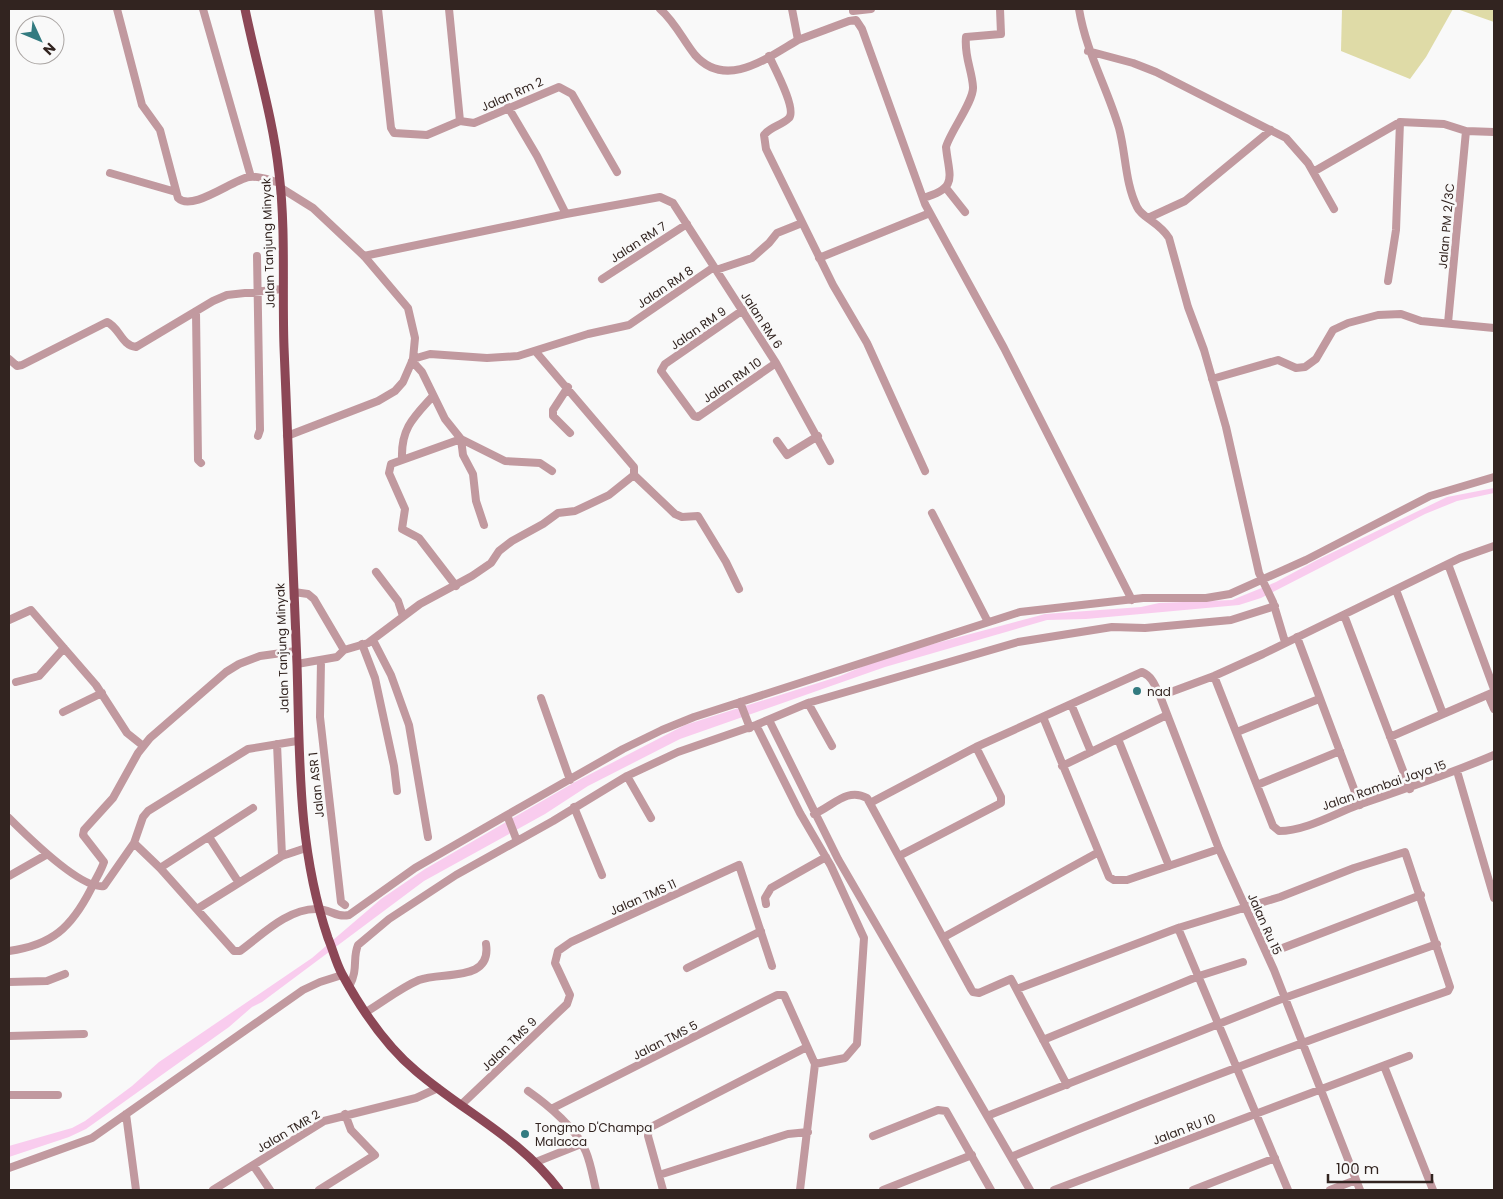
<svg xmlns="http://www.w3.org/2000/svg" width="1503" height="1199" viewBox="0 0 1503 1199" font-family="Poppins,sans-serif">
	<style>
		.green { fill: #dfdba7 }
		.water { fill: #f9ccee }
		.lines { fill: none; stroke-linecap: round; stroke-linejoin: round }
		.minor { stroke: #c1999f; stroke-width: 8 }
		.major { stroke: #8c4756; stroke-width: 9 }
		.poi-dot { fill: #337b80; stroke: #f9f9f9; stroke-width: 2 }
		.labels { text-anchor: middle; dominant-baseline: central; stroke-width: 5; stroke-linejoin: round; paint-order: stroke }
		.street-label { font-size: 12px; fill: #322420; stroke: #f9f9f9 }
		.poi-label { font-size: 12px; fill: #322420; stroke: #f9f9f9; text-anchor: start }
	</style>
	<rect width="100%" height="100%" fill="#f9f9f9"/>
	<!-- green -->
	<path class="green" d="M1342 9H1453L1426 57 1410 79 1341 51Z
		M1457 9H1494V22Z"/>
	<!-- water -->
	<path class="water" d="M1494 488V493L1457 501 1425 514 1261 598 1239 605 1086 619 1047 620 885 667 680 739 588 786 545 814 424 881 262 1002 252 1007 229 1027 86 1129 69 1137 9 1157V1146L72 1128 85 1121 132 1086 159 1062 312 958 381 899 425 869 575 782 685 725 840 676 888 656 1045 614 1141 607 1159 603 1232 600 1276 582 1317 560 1447 497Z"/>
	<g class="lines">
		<!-- minor -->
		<path class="minor" d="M117 9 142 105 160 130 178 198C192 212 232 180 249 177 259 175 271 181 280 183
			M203 9 251 177
			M378 9 391 128 394 133 427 135 460 121
			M449 9 460 121
			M660 9C675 22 683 40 695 55 726 90 767 58 798 40
			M792 9 798 40 849 21 856 20 862 29 925 204 1004 348 1132 600
			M853 9V11L871 9
			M1079 9C1086 52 1107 87 1119 128 1126 154 1125 183 1137 207 1142 218 1159 222 1169 238L1188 307 1204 350 1226 427 1259 573 1273 602 1285 642
			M1088 51 1133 63 1156 72 1286 138 1308 163 1334 209
			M769 56C774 67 797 109 789 118 781 126 771 126 764 135L766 149 833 285 867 343 925 471
			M508 107 537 156 566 214 660 197 673 203 776 363 830 461
			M460 121 474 123 559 87 572 94 617 172
			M1313 172 1400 122 1444 124 1466 131 1494 132
			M110 173 176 192
			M281 188 313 208 364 256 408 308 415 338 413 359 403 382 395 391 378 401 287 436
			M946 188 965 212
			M923 198C959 188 949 177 946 147 950 132 974 101 973 87 972 70 964 56 966 37L1001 34 1000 9
			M1148 218 1185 201 1271 130
			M257 256 260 430 258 436
			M364 256 566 214
			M819 258 930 213
			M716 270 752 258 769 243 777 233 802 223
			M602 279 687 224
			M1388 281 1396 230 1400 122
			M743 310 665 364 661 371 694 416 698 417 776 363
			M196 312 198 460 201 463
			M1448 323 1466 131
			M9 359 17 366 22 365 107 322C120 328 121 345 136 347L213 301 227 295 282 289
			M413 359 430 354 487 358 518 356 588 334 629 325 714 267
			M412 361 422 372 445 419 461 439 505 461 540 463 552 471
			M1212 379 1278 360 1296 368 1305 367 1316 359 1333 330 1348 323 1378 315 1401 314 1421 321 1494 328
			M568 387 553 410V416L570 433
			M461 439 463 455 473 474 476 501 484 525
			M777 441 787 455 818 436
			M402 458C401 428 414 417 433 396
			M634 475 675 514 682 517 698 516 726 562 739 589
			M932 513 988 622
			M1448 564 1494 689
			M376 572 398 601 403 616
			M456 586 419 538 402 529 405 509 389 473 391 464 461 439
			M1396 590 1443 714
			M294 592 308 594 314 599 344 650
			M1344 615 1410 789
			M9 620 31 610 96 685 127 733 142 745
			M1297 637 1360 805
			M373 640 391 675 409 725 428 837
			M362 644 375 678 394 766 397 791
			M321 661 320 717 341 902 345 905
			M297 664 337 657 344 650 368 643 420 604 472 576 491 563 499 551 512 541 543 524 558 513 575 511 609 495 634 475V467L536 352
			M1214 676 1273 826 1279 831C1305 831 1334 814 1358 805 1404 789 1450 774 1494 755
			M16 682 39 676 64 648
			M1488 695 1494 709
			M1160 696 1214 676 1263 654 1460 558 1494 546
			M541 698 570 780
			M740 702 750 728
			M808 703 832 746
			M1071 704 1091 752
			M63 712 102 693
			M1043 717 1109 877 1114 880H1127L1219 849
			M769 720 838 859 1030 1190
			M756 725 800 813 831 866 864 938 857 1044 845 1058 815 1064
			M1237 732 1319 699
			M1390 737 1494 692
			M1118 739 1169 866
			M277 744 282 856
			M1062 766 1167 715
			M1457 771 1494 898
			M627 776 651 818
			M1257 785 1340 751
			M870 803 976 747 1142 672C1153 677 1155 686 1160 696L1219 849 1274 970 1360 1190
			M574 807 602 875
			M814 814C833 806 847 787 867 798L971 989 973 992 979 993 1011 979 1067 1085
			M507 815 517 841
			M9 818C25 834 81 890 104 886L134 843 143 817 148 811 248 749 297 741
			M209 837 239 883
			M134 843 160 868 234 951H240C262 935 287 909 316 909 329 908 335 918 349 915L415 868 507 815 623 749 662 730 694 717 1020 612 1143 598H1206L1230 594 1306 560 1430 496 1494 477
			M899 856 1001 803V797L976 747
			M160 868 253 808
			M9 876 46 855
			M766 904 765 898 771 888 826 857
			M197 909 282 856 306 848
			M1178 928 1288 1190
			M944 937 1097 853
			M9 951C52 945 71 928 91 889 95 880 101 871 104 862L83 835 84 830 113 798 138 753 150 738 226 672 239 664 260 656 296 651
			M1267 954 1421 895
			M687 968 761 931
			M9 982 47 981 65 974
			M349 987C359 968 352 959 358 945L389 919 456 875 553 821 627 776 678 752 756 725 808 703 1018 642 1112 627 1145 628 1231 620 1275 606
			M366 1012C383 1002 400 988 419 980 442 971 492 983 486 944
			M9 1036 84 1034
			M1043 1040 1199 976 1243 962
			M1384 1066 1433 1190
			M528 1091C548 1105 577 1129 586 1152 591 1164 593 1178 596 1190
			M9 1095H58
			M462 1104 567 1004 570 995 555 963 558 951 571 942 739 865 772 966
			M553 1108 777 995H784L815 1064 800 1190
			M126 1114 136 1190
			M987 1116 1284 998 1437 944
			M873 1136 938 1110 946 1111 991 1190
			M1011 1157C1155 1097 1301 1042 1448 991L1450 987 1405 852 1354 868 1280 897 1178 928 1017 989
			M536 1162 581 1144
			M253 1165 270 1190
			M9 1168 92 1138 303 990 320 982 342 975
			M659 1175 788 1134 808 1132
			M213 1190 324 1121 416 1098 438 1088
			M319 1190 375 1155 351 1130 345 1114
			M663 1190 648 1136 649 1128 807 1047
			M883 1190 972 1155
			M1054 1190 1409 1056
			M1193 1190 1275 1158
			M1330 1190 1356 1180"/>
		<!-- major -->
		<path class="major" d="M245 9C256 63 273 118 279 173 286 230 282 290 284 347 288 453 293 558 297 664 300 759 297 846 328 938 333 950 336 963 342 974 361 1009 386 1046 416 1071 465 1113 519 1137 559 1190"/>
	</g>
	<!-- markers -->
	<g class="poi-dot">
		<circle cx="1137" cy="691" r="5"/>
		<circle cx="525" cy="1134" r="5"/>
	</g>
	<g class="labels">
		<!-- street labels -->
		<g class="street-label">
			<text transform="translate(512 94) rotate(-24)">Jalan Rm 2</text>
			<text transform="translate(1446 226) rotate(-85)">Jalan PM 2/3C</text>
			<text transform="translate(638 242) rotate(-33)">Jalan RM 7</text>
			<text transform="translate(268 243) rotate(-92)">Jalan Tanjung Minyak</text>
			<text transform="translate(665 287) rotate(-34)">Jalan RM 8</text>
			<text transform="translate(762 320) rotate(57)">Jalan RM 6</text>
			<text transform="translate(698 328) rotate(-35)">Jalan RM 9</text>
			<text transform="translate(732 380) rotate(-35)">Jalan RM 10</text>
			<text transform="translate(282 648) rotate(-92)">Jalan Tanjung Minyak</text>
			<text transform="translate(316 785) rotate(-96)">Jalan ASR 1</text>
			<text transform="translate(1384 785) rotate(-19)">Jalan Rambai Jaya 15</text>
			<text transform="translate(643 897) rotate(-24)">Jalan TMS 11</text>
			<text transform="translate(1265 924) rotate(66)">Jalan Ru 15</text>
			<text transform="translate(665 1040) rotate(-27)">Jalan TMS 5</text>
			<text transform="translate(509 1044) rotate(-44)">Jalan TMS 9</text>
			<text transform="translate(1184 1129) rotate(-21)">Jalan RU 10</text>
			<text transform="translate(288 1131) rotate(-31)">Jalan TMR 2</text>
		</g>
		<!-- poi labels -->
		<g class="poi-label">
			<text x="1147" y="691">nad</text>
			<text x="535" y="1127">Tongmo D'Champa<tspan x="535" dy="14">Malacca</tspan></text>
		</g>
	</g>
	<!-- border -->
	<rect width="1503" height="1199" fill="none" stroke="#322420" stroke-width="20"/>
	<!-- north arrow -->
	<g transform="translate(40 40) rotate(134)"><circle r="24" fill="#f9f9f9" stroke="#a9a4a2"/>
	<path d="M0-4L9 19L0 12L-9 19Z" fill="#337b80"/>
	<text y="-8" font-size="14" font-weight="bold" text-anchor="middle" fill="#322420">N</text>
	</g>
	<!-- scale -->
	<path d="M1328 1174v8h104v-8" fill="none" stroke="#322420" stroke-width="2.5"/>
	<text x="1336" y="1174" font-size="15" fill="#322420" stroke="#f9f9f9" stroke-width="4" paint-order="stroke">100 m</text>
</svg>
